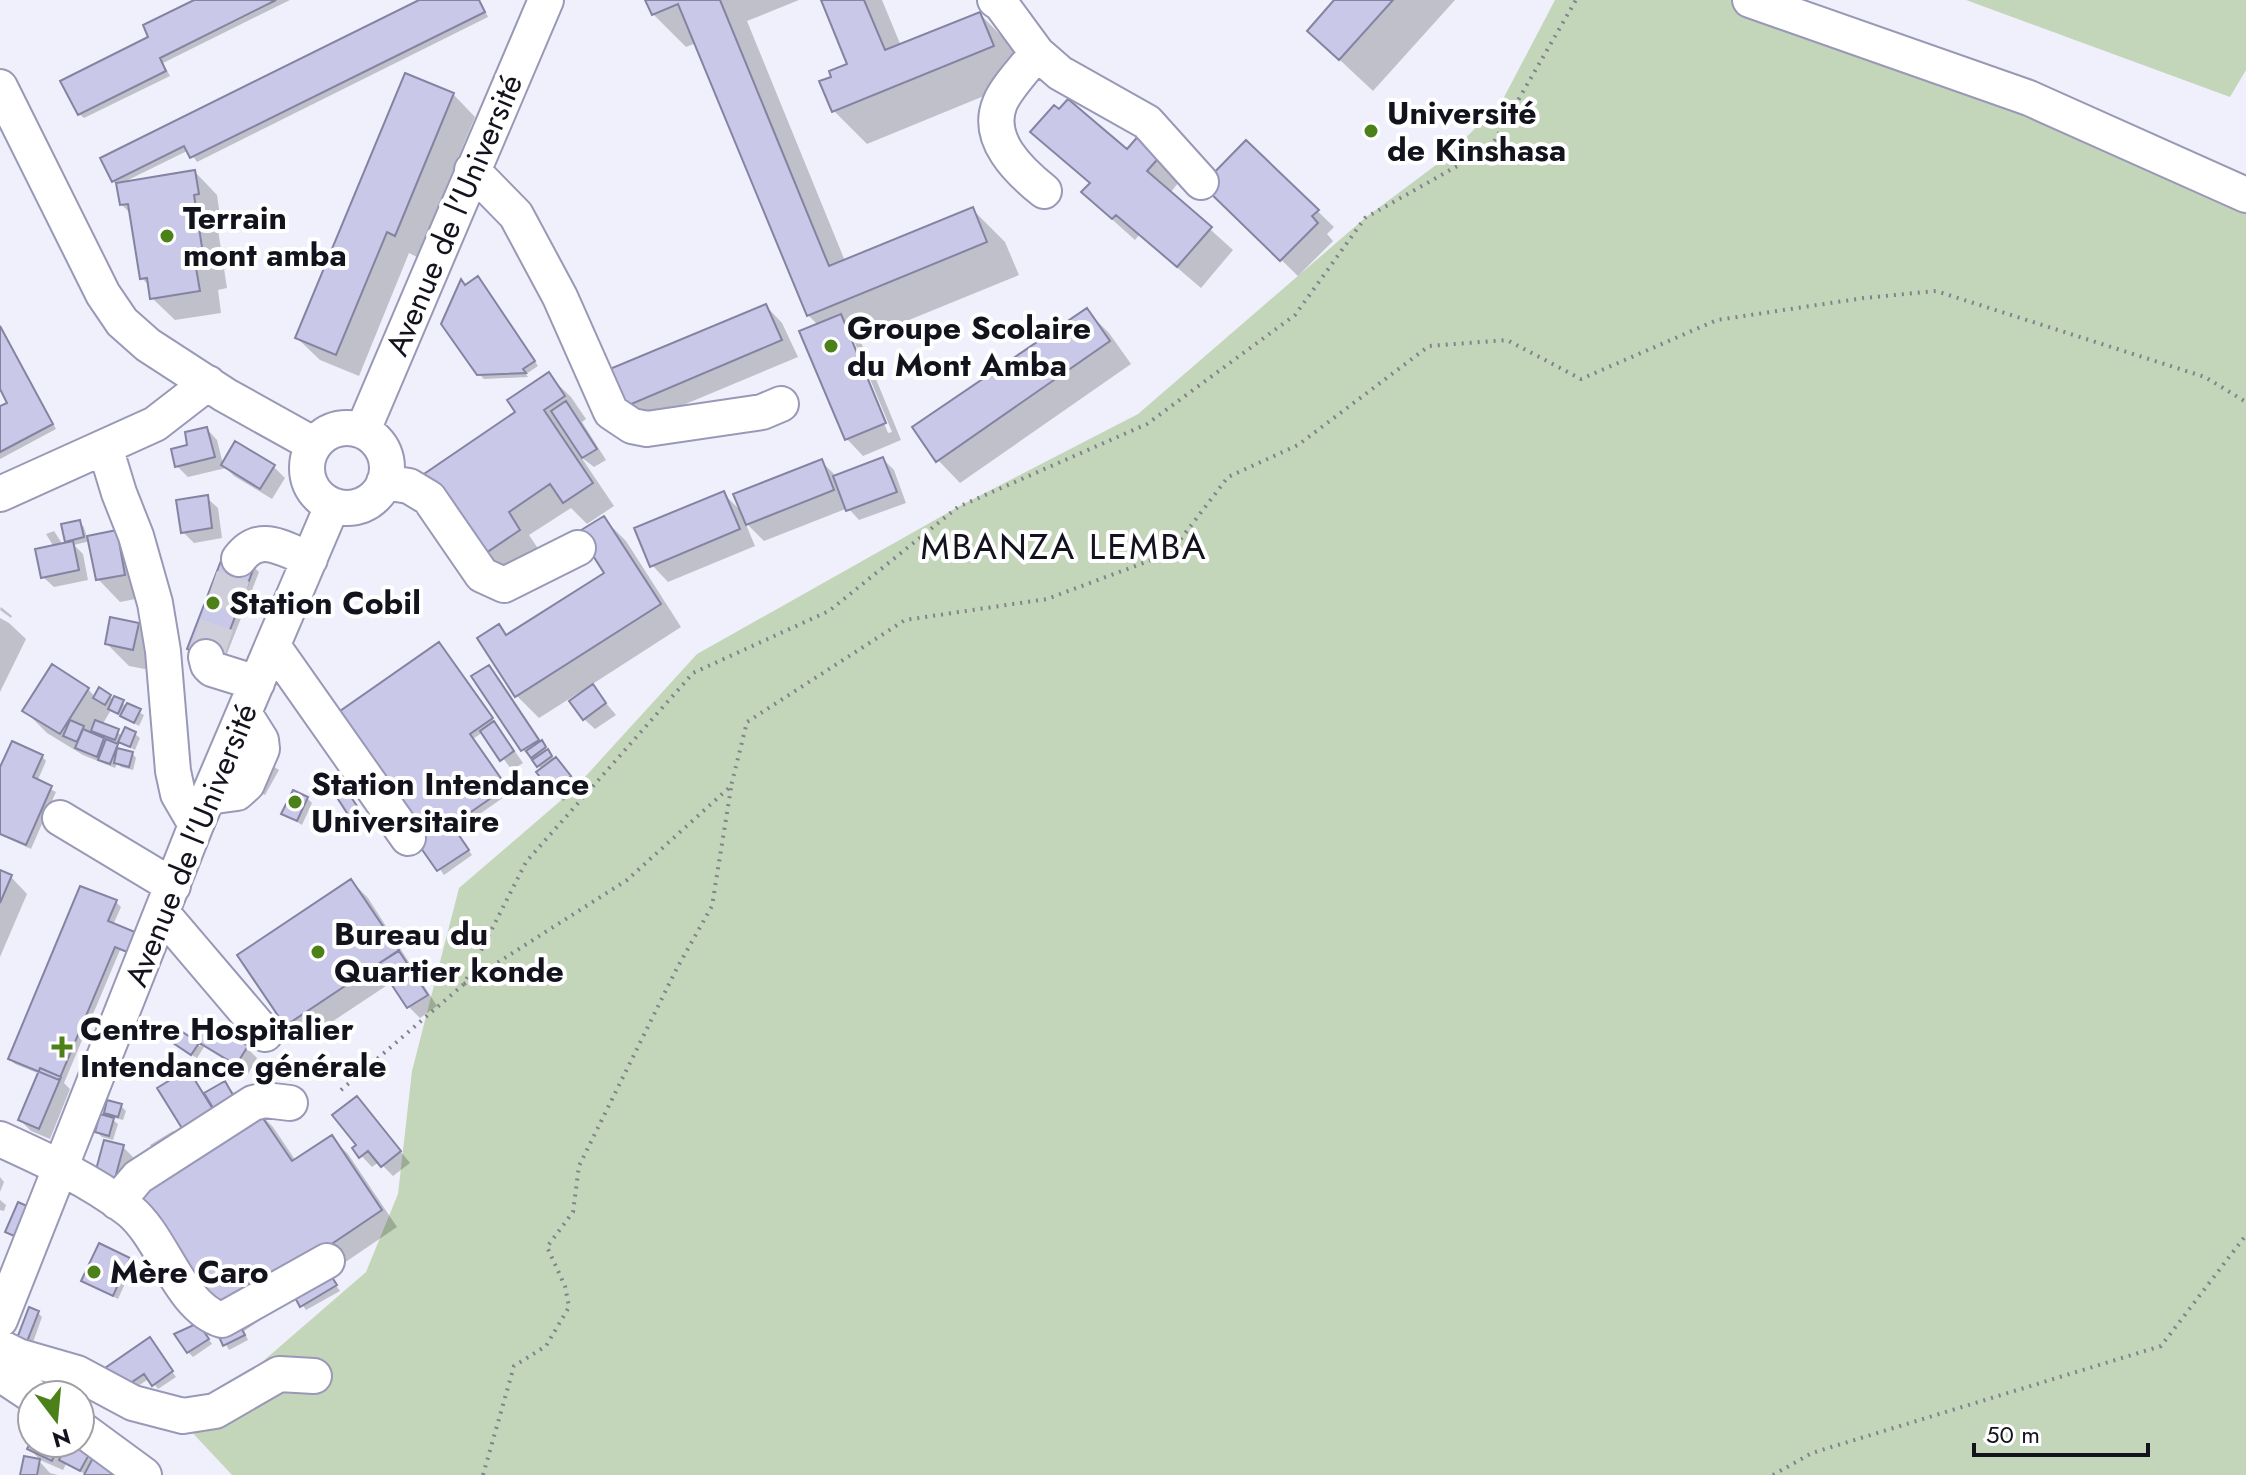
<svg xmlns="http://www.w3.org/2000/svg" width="2246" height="1475" viewBox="0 0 2246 1475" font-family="Jost,sans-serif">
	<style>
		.green { fill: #c4d6b9 }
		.shadow { fill: #0003; fill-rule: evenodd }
		.building { fill: #c9c8e8; stroke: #8483a1; stroke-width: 2 }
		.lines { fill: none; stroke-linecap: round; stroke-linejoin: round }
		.minor-tunnel { stroke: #cfcfdc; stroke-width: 34; stroke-dasharray: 34 17; stroke-linecap: butt }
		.minor-casing { stroke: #9998b6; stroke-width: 38 }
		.path { stroke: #82828e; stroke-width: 4; stroke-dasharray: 2 6; stroke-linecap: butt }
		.minor { stroke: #fff; stroke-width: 34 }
		.poi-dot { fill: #4b8118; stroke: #fff; stroke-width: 3 }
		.labels { text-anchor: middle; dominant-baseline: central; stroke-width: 8; stroke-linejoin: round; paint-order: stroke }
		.poi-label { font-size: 32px; font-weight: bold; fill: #13131e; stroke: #fff; text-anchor: start }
		.street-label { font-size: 32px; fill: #13131e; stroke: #fff }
		.quarter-label { font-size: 36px; letter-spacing: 2px; fill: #13131e; stroke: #fff }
	</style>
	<rect width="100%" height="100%" fill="#f0f0fd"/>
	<!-- green -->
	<path class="green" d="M1555 0H1802L2246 186V1475H232L187 1427 366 1272 398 1194 412 1071 459 888 573 790 697 654 958 507 1138 414 1365 218 1444 159 1501 103Z
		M1966 0H2246V70L2230 97Z"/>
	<!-- shadow -->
	<path class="shadow" d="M198 0H290L163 63 170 76 84 118 79 114 151 38Z
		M423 0H480L488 17 197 162 189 150 124 182 195 172 217 195 220 216 216 217 227 288 218 290 221 313 175 320 152 298 150 287 142 278 132 215 121 204 118 186 113 181Z
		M647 0H799L747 21 845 261 972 209 1005 242 1019 275 860 340 901 440 863 456 847 439 818 325 808 315 696 43 686 47 653 14ZM851 343H855L892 432 888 433Z
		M823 0H882L901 46 980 14 1012 47 1025 79 867 144 834 111V78L850 65Z
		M1337 0H1455L1373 91 1309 31Z
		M453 94 475 117 417 257 409 253 359 376 320 360 297 338Z
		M1033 132 1127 152 1141 135 1184 176 1170 193 1233 250 1201 288 1139 235 1135 240 1106 214 1084 192 1091 184Z
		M1246 142 1334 227 1327 234 1333 241 1298 276 1204 185Z
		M483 283 538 366 526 374 528 377 484 379 479 374 466 287Z
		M766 306 782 323 798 357 640 423 624 407Z
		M1086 310 1109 333 1131 364 960 483 938 460Z
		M0 325 56 429 0 459V409L10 403 0 385Z
		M548 375 571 397 586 419 582 422 606 460 594 467 581 457 614 506 587 524 571 508 529 535 541 553 500 580 478 558 518 413Z
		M207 429 217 440 223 464 236 444 274 467 285 478 272 499 234 476 226 468 188 477 177 466 190 446Z
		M883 459 894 470 906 503 859 520 848 508 764 541 745 522 755 546 668 582 652 565 723 493 742 512 821 461 836 476Z
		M207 498 218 508 222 538 194 543 183 532Z
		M603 518 626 541 681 627 591 685 616 715 595 729 584 719 580 692 539 718 517 696 499 627 508 636 607 573Z
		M79 522 84 527 87 538 116 532 146 597 120 602 98 579 90 541 74 545 83 554 88 580 54 587 43 577 54 547 46 534 54 531 63 545 70 544 67 541Z
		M254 567 259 572 223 664 194 653Z
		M1 607 12 616 11 618 0 610Z
		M0 618 9 623 26 639 0 692Z
		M138 625 160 647 155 671 129 666 107 644Z
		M444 649 523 763 512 770 483 732 473 739 510 793 455 831 472 855 444 875 333 718Z
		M489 668 499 678 549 753 580 788 563 801 552 790 543 770 523 750 474 677Z
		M88 689 95 697H110L144 715 139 726 111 710 102 725 123 736 135 734 140 738 135 750 121 742 120 744 112 741 122 751 132 753 136 758 133 770 121 767 117 763 115 768 83 755 47 733 25 711Z
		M255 755 279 770 265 795 247 787Z
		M42 756 46 761 37 782 56 792 31 849 0 835V772Z
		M339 780 362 814 355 819 351 814Z
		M307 798 312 803 302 825 284 814Z
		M0 873 11 877 27 894 0 957Z
		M351 881 368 898 437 1006 420 1018 409 1007 392 982 303 1041 286 1025Z
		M116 902 121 907 113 925 134 934 139 939 132 955 120 950 64 1083 70 1089 50 1139 31 1131 20 1120 40 1074 15 1064 10 1059Z
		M182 1034 201 1047 196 1039 247 1048 257 1058 248 1074 204 1047 197 1058 180 1048Z
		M188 1072 204 1096 224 1083 235 1094 248 1116 256 1110 273 1127 296 1161 331 1137 348 1154 397 1227 328 1274 340 1291 306 1310 296 1296 244 1331 248 1340 229 1350 220 1333 216 1114Z
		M121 1106 126 1111 123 1120 111 1117 106 1112Z
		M367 1110 410 1163 393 1176 379 1162 372 1167 355 1149 359 1145Z
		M113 1120 118 1124 113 1140 102 1137 97 1132Z
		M173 1131 178 1136 156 1154 150 1145Z
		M123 1147 134 1158 123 1196 106 1191Z
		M0 1177 4 1182 0 1192Z
		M0 1200 6 1205 4 1211 0 1210Z
		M129 1260 134 1264 118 1299 83 1281Z
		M38 1313 42 1317 31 1348 24 1345Z
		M203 1330 212 1344 193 1357 188 1352Z
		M154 1345 176 1377 158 1389 150 1378 126 1394 122 1389Z
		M32 1443H70L132 1473 87 1475 66 1464 63 1470 40 1460 30 1449Z
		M39 1461 50 1473 58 1475H22Z"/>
	<!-- building -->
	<path class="building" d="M194 0H276L160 58 166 71 78 115 60 81 148 37 143 25Z
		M419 0H479L485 12 190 158 184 146 112 182 100 158Z
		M645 0H720L829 266 973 207 987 242 807 316 678 4 652 15Z
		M821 0H864L885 50 980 12 994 46 832 112 819 81 831 77 829 71 847 64Z
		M1334 0H1393L1339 60 1307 31Z
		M405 73 454 93 395 236 387 232 336 355 295 338Z
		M1068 99 1127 149 1141 133 1164 152 1147 171 1212 227 1177 267 1116 215 1112 219 1081 192 1090 183 1030 132 1054 105 1059 109Z
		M1246 140 1319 210 1312 216 1318 223 1280 261 1202 185Z
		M195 170 199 194 194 195 205 267 196 268 200 291 150 299 147 278 140 279 128 204 120 205 116 183Z
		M478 276 535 361 523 369 526 373 477 375 441 324 461 279 465 285Z
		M766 304 782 340 622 408 605 371Z
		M1087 308 1110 341 936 462 912 427Z
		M841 314 886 423 845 440 799 331Z
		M0 326 53 424 0 452V406L7 403 0 389Z
		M549 372 565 396 544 410 593 483 563 503 550 484 509 512 520 530 477 559 421 476 515 412 507 400Z
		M566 401 597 449 582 458 551 411Z
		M207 427 215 457 175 467 171 449 187 445 185 432Z
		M235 441 275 465 260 489 221 465Z
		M883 457 897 492 846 511 833 476Z
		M822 459 834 490 746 525 733 494Z
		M724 491 740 529 650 567 634 528Z
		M208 495 212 528 181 533 176 500Z
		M604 516 661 604 515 697 477 638 499 624 506 635 604 573 578 532Z
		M80 520 84 537 65 542 61 524Z
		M117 530 125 575 96 580 87 536Z
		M73 541 79 570 41 578 35 549Z
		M224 553 255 565 218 661 187 649Z
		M110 617 139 623 133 650 105 644Z
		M439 642 493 718 470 734 507 787 452 825 469 850 437 871 330 718Z
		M52 664 89 688 60 734 22 711Z
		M489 665 539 740 521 751 471 676Z
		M593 684 606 703 583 720 569 701Z
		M99 687 111 695 105 705 93 698Z
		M114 696 124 700 118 714 108 709Z
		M127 703 141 709 134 723 120 716Z
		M70 720 84 726 77 742 63 736Z
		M95 720 119 729 115 740 91 731Z
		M494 721 514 751 500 761 480 731Z
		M125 727 136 732 130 747 118 742Z
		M83 729 104 738 97 757 75 748Z
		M106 739 118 744 110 764 98 760Z
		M542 740 546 747 531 758 526 751Z
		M12 741 43 755 33 777 52 786 26 845 0 834V767Z
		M117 748 133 752 129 767 114 763Z
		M548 749 552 756 537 767 532 760Z
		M556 757 571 776 551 791 536 772Z
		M335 773 359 809 349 816 325 779Z
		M293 790 308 797 297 821 281 814Z
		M0 870 12 875 0 903Z
		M351 879 399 950 285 1026 237 955Z
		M80 886 117 900 108 921 135 932 127 952 115 947 59 1080 8 1059Z
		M399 951 428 995 407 1008 378 964Z
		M205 1020 248 1046 236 1065 193 1039Z
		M181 1031 199 1043 191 1055 173 1043Z
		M40 1068 61 1077 39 1129 18 1120Z
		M188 1069 219 1119 188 1138 157 1088Z
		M225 1081 238 1104 218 1116 204 1093Z
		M357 1096 401 1151 381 1167 368 1151 359 1158 352 1148 356 1145 332 1115Z
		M107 1100 122 1104 118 1117 104 1113Z
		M256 1108 292 1161 332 1135 382 1210 222 1318 135 1189Z
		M100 1114 114 1118 109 1136 95 1132Z
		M104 1140 124 1145 113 1186 93 1181Z
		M18 1202 27 1206 14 1236 5 1232Z
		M99 1243 130 1258 113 1296 81 1281Z
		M328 1271 337 1285 300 1307 292 1292Z
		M29 1307 39 1311 26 1344 16 1341Z
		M238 1322 245 1335 223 1346 217 1332Z
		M198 1323 209 1339 187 1353 174 1334Z
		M150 1337 173 1371 152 1386 144 1374 120 1390 105 1368Z
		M32 1439V1443H60L52 1461 27 1449Z
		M67 1443H79L92 1449 80 1471 59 1460Z
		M96 1452 131 1475H84Z
		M24 1456 40 1459 37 1475H20Z"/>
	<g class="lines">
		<!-- minor-tunnel -->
		<path class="minor-tunnel" d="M206 657 239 559"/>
		<defs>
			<path id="minor" d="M995 0 1001 4 1037 53 1060 73 1147 122 1201 182
				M1750 0 2029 98 2246 195
				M1037 53C1026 67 1006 88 1000 103 985 139 1019 171 1044 191
				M0 87 103 294 122 322 148 345 225 395 313 444
				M472 170 516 215 560 297 611 412 632 426 647 429 762 412 781 404
				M307 468a40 40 0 1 1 80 0a40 40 0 1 1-80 0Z
				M363 430 546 0
				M105 447 119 493 136 536 155 603 163 651 173 771 178 794 196 825
				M384 482 409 486 429 498 482 575 504 585 578 548
				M0 494 155 424 208 383
				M239 559C260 531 282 549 310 559
				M273 646 408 838
				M206 657 208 665 212 669 257 683
				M208 797 237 793 247 784 262 749 261 740 244 713
				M60 818 173 886
				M162 913 265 1034
				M0 1139C44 1159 90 1180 129 1210 163 1237 179 1307 222 1320L327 1261
				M117 1202 138 1177 253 1103 265 1100 290 1103
				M0 1320 196 825 332 506
				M0 1347 18 1356 77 1373 133 1403 183 1416 215 1411 279 1374 314 1376
				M0 1374 32 1395
				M80 1428 144 1475"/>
		</defs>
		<!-- minor casing -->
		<use href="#minor" class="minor-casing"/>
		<!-- path -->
		<path class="path" d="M464 984 627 880 731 786 747 722 905 620 1047 599 1170 553 1228 477 1298 445 1429 346 1507 340 1581 379 1717 320 1864 298 1936 291 2205 377 2246 402
			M341 1090 464 984 526 862 693 673 829 611 958 507 1147 424 1295 315 1365 218 1491 147 1576 0
			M483 1475 514 1366 546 1346 569 1307 565 1286 547 1247 573 1212 579 1166 677 968 712 906 731 788
			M1773 1475 1812 1453 2161 1346 2246 1235"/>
		<!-- minor -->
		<use href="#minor" class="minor"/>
	</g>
	<!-- markers -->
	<g class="poi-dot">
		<circle cx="1371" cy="131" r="8"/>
		<circle cx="167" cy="236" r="8"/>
		<circle cx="831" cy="346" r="8"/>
		<circle cx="213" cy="603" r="8"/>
		<circle cx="295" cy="802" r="8"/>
		<circle cx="318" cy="952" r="8"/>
		<path d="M58 1035h8v8h8v8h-8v8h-8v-8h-8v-8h8z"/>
		<circle cx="94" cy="1272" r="8"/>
	</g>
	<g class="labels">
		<!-- poi labels -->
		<g class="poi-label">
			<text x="1387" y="113">Université<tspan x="1387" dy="37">de Kinshasa</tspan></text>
			<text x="183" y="218">Terrain<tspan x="183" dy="37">mont amba</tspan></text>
			<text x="847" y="328">Groupe Scolaire<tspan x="847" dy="37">du Mont Amba</tspan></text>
			<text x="229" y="603">Station Cobil</text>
			<text x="311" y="784">Station Intendance<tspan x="311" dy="37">Universitaire</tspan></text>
			<text x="334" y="934">Bureau du<tspan x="334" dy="37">Quartier konde</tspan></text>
			<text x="80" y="1029">Centre Hospitalier<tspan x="80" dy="37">Intendance générale</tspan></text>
			<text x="110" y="1272">Mère Caro</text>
		</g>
		<!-- street labels -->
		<g class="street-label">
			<text transform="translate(454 215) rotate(-67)">Avenue de l'Université</text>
			<text transform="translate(191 845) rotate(-68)">Avenue de l'Université</text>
		</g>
		<!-- quarter labels -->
		<g class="quarter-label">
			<text x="1064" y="546">MBANZA LEMBA</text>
		</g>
	</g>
	<!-- north arrow -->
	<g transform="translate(56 1419) rotate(164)"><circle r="38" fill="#ffffff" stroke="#a1a1a5" stroke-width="2"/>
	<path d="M0-6L14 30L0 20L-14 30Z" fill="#4b8118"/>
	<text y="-12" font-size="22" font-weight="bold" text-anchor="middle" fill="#13131e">N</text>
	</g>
	<!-- scale -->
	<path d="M1974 1443v12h174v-12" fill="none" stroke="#13131e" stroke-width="4"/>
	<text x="1986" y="1443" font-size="24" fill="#13131e" stroke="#ffffff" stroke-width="6" paint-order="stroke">50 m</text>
</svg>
